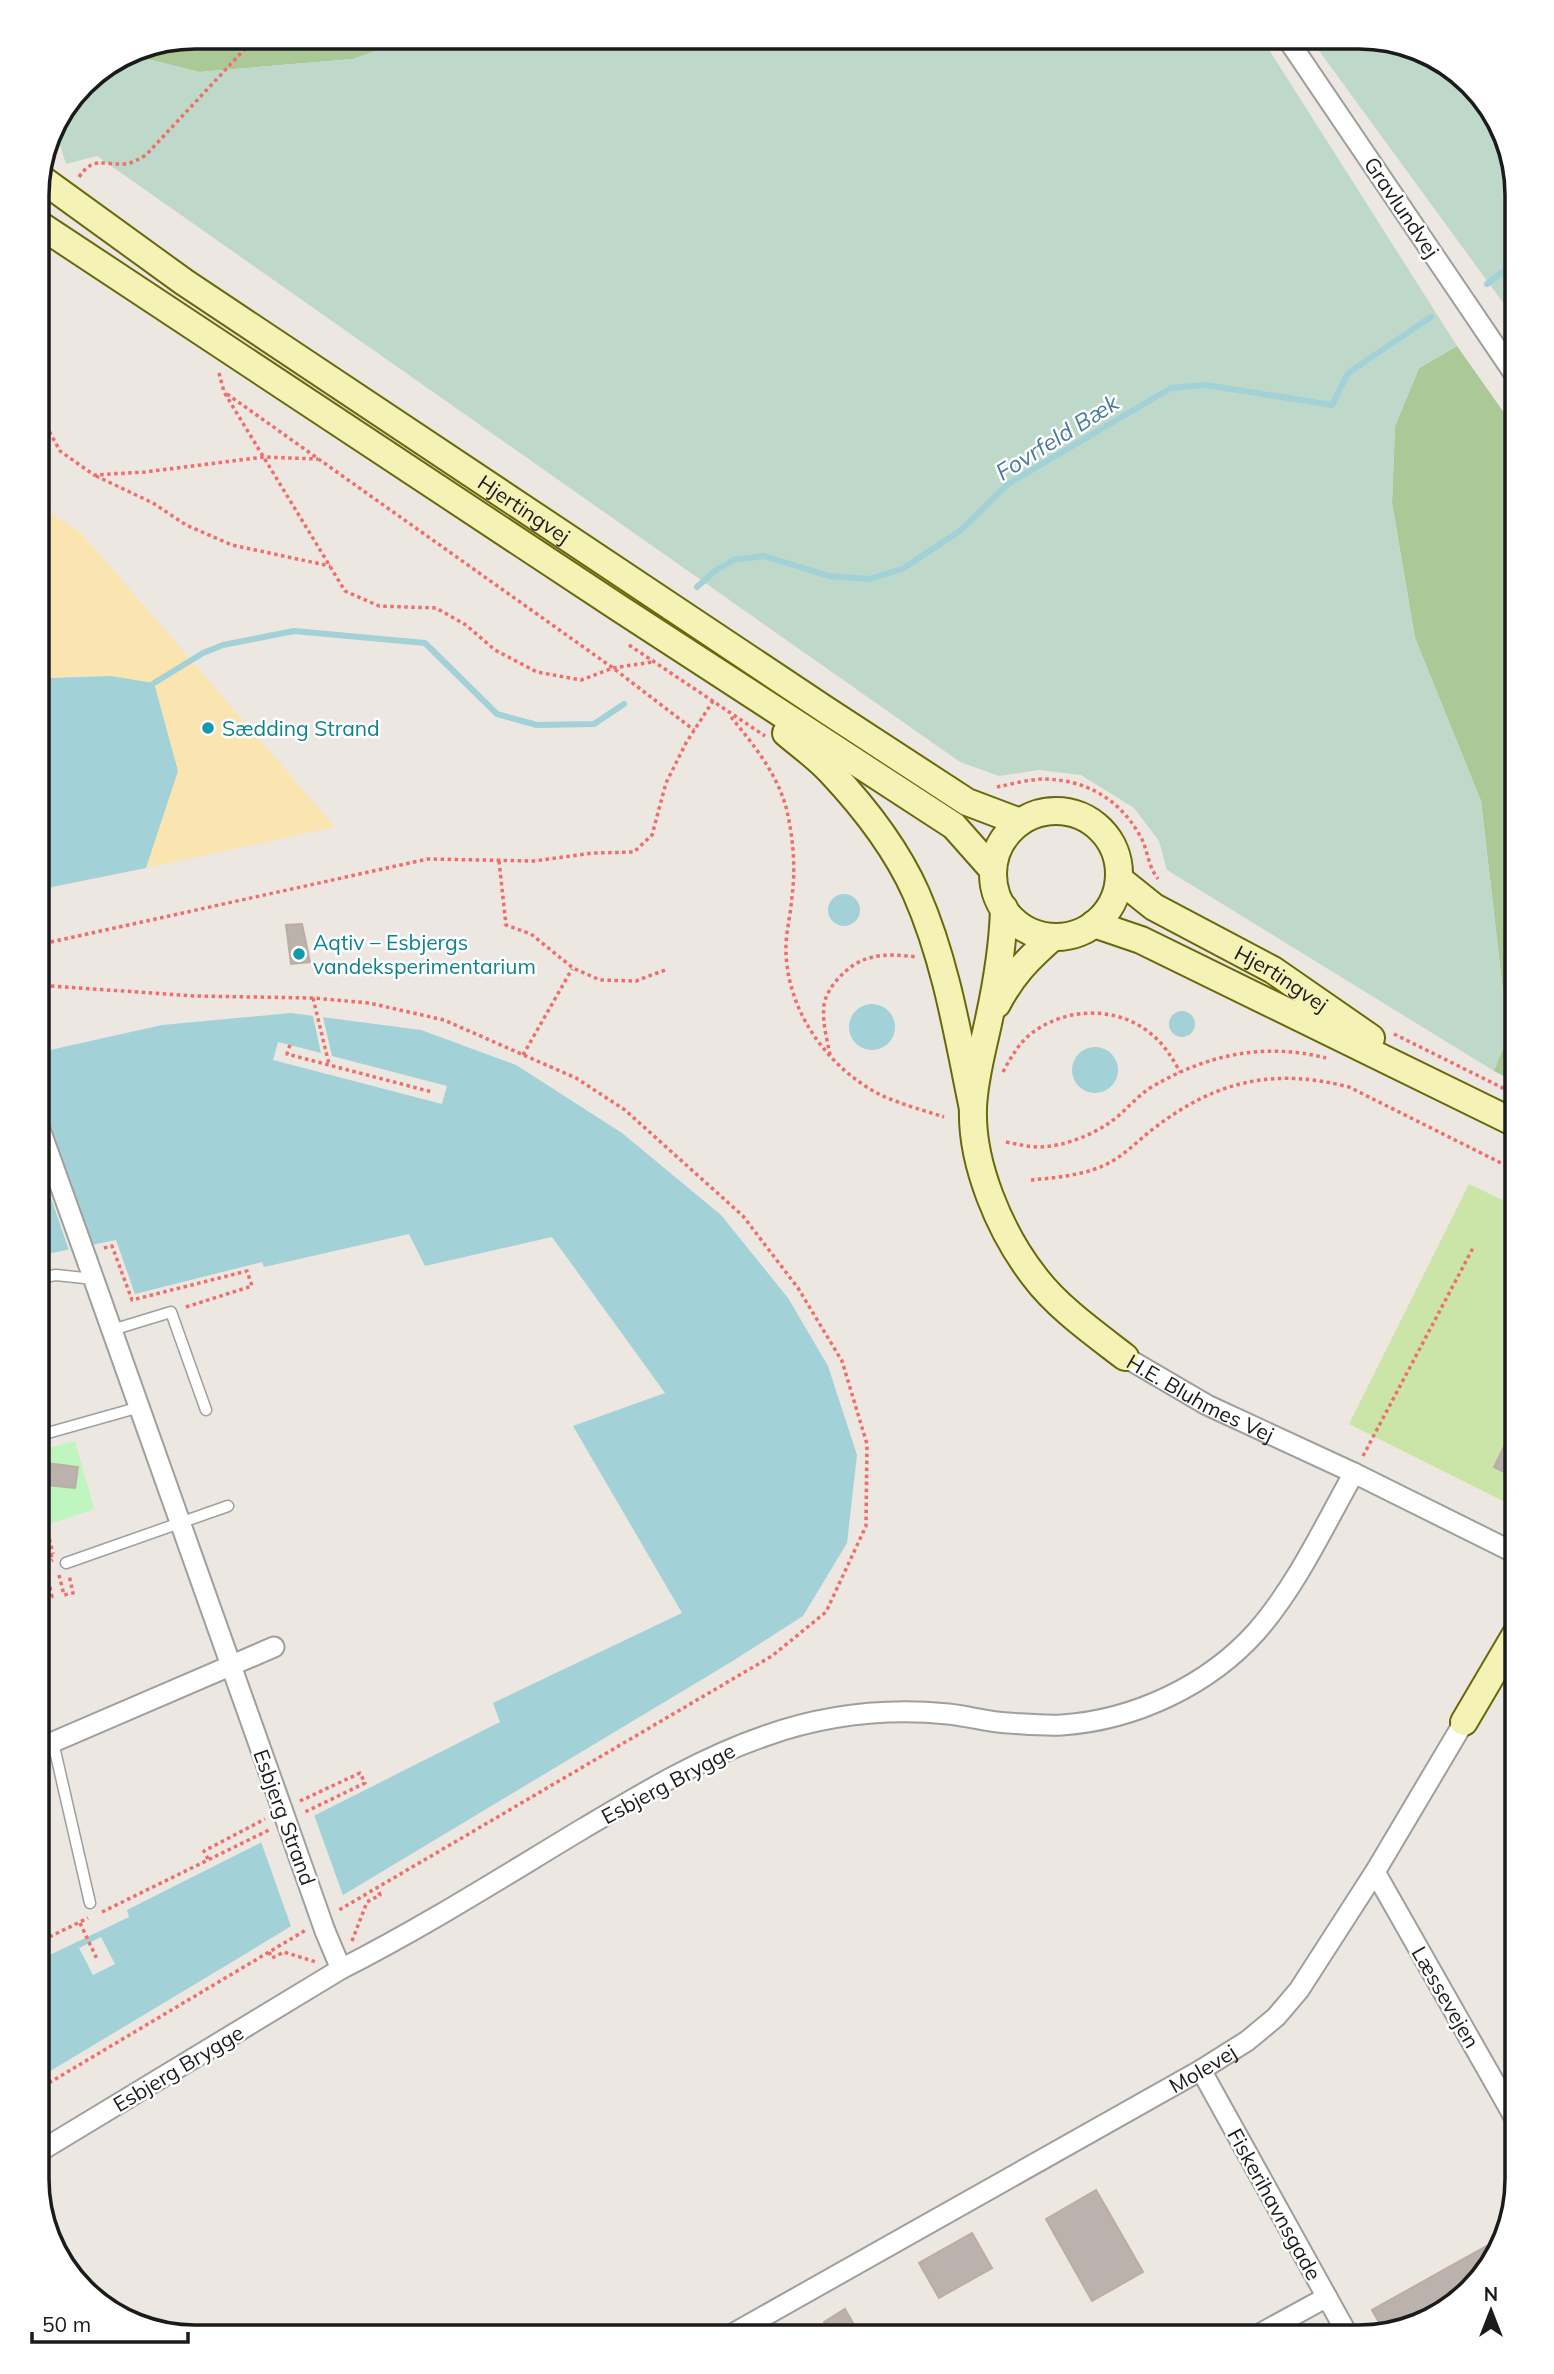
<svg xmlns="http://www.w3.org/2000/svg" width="1554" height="2374" viewBox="0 0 1554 2374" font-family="Mulish,sans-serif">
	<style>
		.grass { fill: #cbe4a8 }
		.forest { fill: #aac997 }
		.wetland { fill: #bed9ca }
		.sand { fill: #fae4b0 }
		.park { fill: #bff5be }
		.water { fill: #a2d1d8 }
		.pier { fill: #ece7e0 }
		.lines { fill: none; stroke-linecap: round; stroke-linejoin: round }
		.stream { stroke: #a2d1d8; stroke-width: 6 }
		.building { fill: #bcb2ad; stroke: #bcaca4; stroke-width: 2 }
		.lane-casing { stroke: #9f9f9f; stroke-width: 13 }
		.street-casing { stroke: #9f9f9f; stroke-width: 23 }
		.secondary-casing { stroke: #68690a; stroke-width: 30 }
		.path { stroke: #f16d6c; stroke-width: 3.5; stroke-dasharray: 3.5 3.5; stroke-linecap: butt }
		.lane { stroke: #fff; stroke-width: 10 }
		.street { stroke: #fff; stroke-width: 19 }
		.secondary { stroke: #f5f2b5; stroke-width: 26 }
		.street-bridge-casing { stroke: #9f9f9f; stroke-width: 23; stroke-linecap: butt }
		.street-bridge { stroke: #fff; stroke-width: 19 }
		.culture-dot { fill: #0f9aa8; stroke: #fff; stroke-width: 2.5 }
		.labels { text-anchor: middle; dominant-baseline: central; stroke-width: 5; stroke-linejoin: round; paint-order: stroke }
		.street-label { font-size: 21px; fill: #1b1b1b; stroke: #fff }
		.culture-label { font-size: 21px; fill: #0d838f; stroke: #fff; text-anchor: start }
		.water-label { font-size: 23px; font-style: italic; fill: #4a7b9d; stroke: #fff }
		.rim { fill: none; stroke: #1b1b1b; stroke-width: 3.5 }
	</style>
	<rect width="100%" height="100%" fill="#ece7e0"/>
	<!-- grass -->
	<path class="grass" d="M1469 1184 1517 1207V1508L1349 1424Z"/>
	<!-- forest -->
	<path class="forest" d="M195 37H417L353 59 199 72 127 54 135 49Z
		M1457 346 1517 431V1083L1494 1071 1508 1035 1481 801 1415 638 1392 503 1395 426 1419 368Z"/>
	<!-- wetland -->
	<path class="wetland" d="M417 37H1261L1457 346 1419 368 1395 426 1392 503 1415 638 1481 801 1508 1035 1494 1071 1167 870 1159 841 1134 808 1081 775 1039 770 999 776 960 762 97 156 66 164 54 126 83 83 127 54 199 72 353 59Z
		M1309 37H1369L1439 58 1496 116 1517 195V311L1512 315Z"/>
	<!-- sand -->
	<path class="sand" d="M37 504 81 533 335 827 146 868 178 771 154 683C120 678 69 668 37 685Z"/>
	<!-- park -->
	<path class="park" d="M75 1441 94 1509 37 1529V1451Z"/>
	<!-- water -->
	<path class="water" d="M111 676 154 683 178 771 146 868 37 890V685L50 678Z
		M828 910a16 16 0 1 1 32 0a16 16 0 1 1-32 0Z
		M849 1027a23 23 0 1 1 46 0a23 23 0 1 1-46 0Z
		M1169 1024a13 13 0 1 1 26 0a13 13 0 1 1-26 0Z
		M291 1013 421 1030 516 1065 622 1133 721 1215 788 1298 828 1366 857 1455 847 1543 803 1616 731 1662 37 2079V1961L129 1917 127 1910 500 1722 493 1703 682 1613 573 1426 665 1393 552 1237 425 1266 409 1234 264 1267 262 1262 135 1294 116 1240 37 1256V1053L162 1025Z
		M1072 1070a23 23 0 1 1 46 0a23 23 0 1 1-46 0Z"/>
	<!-- pier -->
	<path class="pier" d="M312 1012 322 1013 332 1056 447 1086 442 1104 273 1060 278 1042 321 1053Z
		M37 1086 94 1248 70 1253 37 1158Z
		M313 1812 344 1898 292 1929 260 1839Z
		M101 1937 115 1964 93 1975 79 1948Z"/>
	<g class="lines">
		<!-- stream -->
		<path class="stream" d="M1487 284 1517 261
			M697 587 716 570 734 560 764 556 829 576 869 579 902 569 960 531 1008 484 1171 388 1206 385 1332 405 1348 373 1431 317
			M154 683 203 653 223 645 294 631 425 643 497 714 537 725 594 724 624 704"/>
	</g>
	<!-- building -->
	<path class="building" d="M302 924 310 962 291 964 286 925Z
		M1517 1421V1478L1494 1467Z
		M38 1462 78 1467 75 1488 37 1484Z
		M1096 2190 1143 2272 1092 2301 1046 2219Z
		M972 2233 992 2268 939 2298 919 2263Z
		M1501 2238 1496 2259 1438 2316 1384 2331 1372 2310Z
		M845 2309 861 2337H832L824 2322Z"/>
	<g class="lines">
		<defs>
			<path id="lane" d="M37 1278 56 1275 94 1279
				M112 1330 171 1312 206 1410
				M37 1436 140 1407
				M66 1563 228 1506
				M53 1742 90 1903"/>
			<g id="street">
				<path d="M1286 37 1517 378"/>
				<path d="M88 1263 282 1809"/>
				<path id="s1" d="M1125 1357 1207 1405 1354 1473 1517 1554"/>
				<path d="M37 1749 274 1647"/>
				<path d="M1375 1872 1517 2122"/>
				<path d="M325 1931 341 1969"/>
				<path d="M1201 2070 1349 2337"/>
				<path d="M37 2153 341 1969C424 1927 504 1876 584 1828 643 1793 701 1758 765 1736 824 1715 887 1708 948 1714 968 1716 988 1722 1008 1723 1025 1724 1044 1726 1062 1725 1134 1720 1208 1686 1257 1631 1297 1585 1324 1526 1354 1473"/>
				<path id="s2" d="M727 2337 1201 2070 1247 2041 1276 2017 1299 1990 1375 1872 1464 1722"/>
				<path d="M1254 2337 1327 2297"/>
			</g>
			<g id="secondary">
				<path id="s3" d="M39 177 184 282 826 710 967 802 1020 822"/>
				<path d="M37 223 619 608 954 826 993 870"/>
				<path d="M786 733C800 745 817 757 830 771 863 806 896 848 916 893 946 961 958 1036 973 1109"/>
				<circle cx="1056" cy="874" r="63"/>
				<path id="s4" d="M1119 879 1154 907 1273 970 1371 1038"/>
				<path d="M1004 908C1003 946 997 982 989 1019 983 1048 974 1078 973 1108 971 1164 1000 1232 1034 1276 1057 1307 1094 1333 1125 1357"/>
				<path d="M1094 924 1141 940 1517 1124"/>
				<path d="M997 1004C1012 975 1029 958 1053 937"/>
				<path d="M1464 1722 1517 1632"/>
			</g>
		</defs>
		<!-- lane casing -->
		<use href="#lane" class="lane-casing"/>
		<!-- street casing -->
		<use href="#street" class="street-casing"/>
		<!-- secondary casing -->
		<use href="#secondary" class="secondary-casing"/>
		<!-- path -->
		<path class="path" d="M79 177C93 156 103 165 125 164 133 163 139 159 146 155L256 37
			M219 373 224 392 345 591 379 606 436 608 466 625 495 650 537 672 581 680 613 668 652 662
			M227 394 613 668 694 730
			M37 415 43 420 60 451 94 475 145 472 264 457 318 459
			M96 476 153 503 186 525 232 545 330 566
			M629 645 765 736
			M731 717C753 744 776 772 786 807 793 836 796 867 792 896 791 912 787 927 786 944 784 1006 825 1066 879 1094 899 1104 923 1110 944 1117
			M997 787C1012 784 1030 779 1045 779 1086 780 1119 799 1139 834 1148 848 1147 865 1158 879
			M499 861 506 925 531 934 573 968 600 980 636 981 665 970
			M37 945 428 859 534 861 593 853 634 852 652 835 666 783 686 743 713 701
			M37 985 194 996 313 998 369 1003 444 1020 576 1078 625 1110 743 1216 798 1288 842 1361 867 1444 866 1526 826 1612 772 1656 339 1910
			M313 998 329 1064
			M1394 1034 1517 1095
			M290 1045 287 1054 432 1092
			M523 1055 572 969
			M830 1055C827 1039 822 1022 824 1005 825 997 831 987 836 981 860 953 883 953 917 957
			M1003 1072C1011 1057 1019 1043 1032 1033 1066 1007 1117 1006 1150 1033 1163 1043 1172 1057 1180 1072
			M1006 1142C1017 1144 1028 1147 1038 1147 1062 1147 1090 1136 1109 1123 1124 1113 1135 1098 1150 1088 1205 1055 1263 1042 1326 1058
			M1031 1180C1052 1178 1075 1176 1095 1169 1122 1160 1135 1142 1157 1126 1218 1080 1275 1068 1349 1087L1517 1171
			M104 1248 112 1246 132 1300 247 1271 252 1286 186 1307
			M1363 1456 1473 1248
			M37 1533 47 1529 53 1554
			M37 1560 53 1555
			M37 1565 40 1564 48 1598 52 1597 45 1563 53 1560
			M59 1575 64 1595 73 1593 69 1575
			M37 1594 38 1599 43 1597 37 1574
			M37 1714 48 1710 37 1664
			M300 1801 360 1773 365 1783 303 1813
			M208 1859 204 1851 265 1819
			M102 1912 271 1829
			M80 1923 97 1959
			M352 1941 367 1902 380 1895 377 1888
			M37 1943 88 1918
			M269 1952 272 1958 284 1952 316 1962
			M37 2090 306 1930"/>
		<!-- lane -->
		<use href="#lane" class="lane"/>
		<!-- street -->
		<use href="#street" class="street"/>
		<!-- secondary -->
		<use href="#secondary" class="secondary"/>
		<defs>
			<path id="street-bridge" d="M37 1121 88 1263
				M282 1809 325 1931"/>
		</defs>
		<!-- street-bridge casing -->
		<use href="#street-bridge" class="street-bridge-casing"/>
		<!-- street-bridge -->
		<use href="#street-bridge" class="street-bridge"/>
	</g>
	<!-- markers -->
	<g class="culture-dot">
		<circle cx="208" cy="728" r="7"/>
		<circle cx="299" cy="954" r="7"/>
	</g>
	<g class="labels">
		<!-- street labels -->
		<g class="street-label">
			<text transform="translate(1402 207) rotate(56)">Gravlundvej</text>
			<text stroke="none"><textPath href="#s3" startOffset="588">Hjertingvej</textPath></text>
			<text stroke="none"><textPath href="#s4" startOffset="191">Hjertingvej</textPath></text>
			<text stroke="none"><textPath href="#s1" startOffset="86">H.E. Bluhmes Vej</textPath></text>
			<text transform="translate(668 1783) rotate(-28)">Esbjerg Brygge</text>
			<text transform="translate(285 1817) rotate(70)">Esbjerg Strand</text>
			<text transform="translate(1446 1997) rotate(60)">Læssevejen</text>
			<text transform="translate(178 2068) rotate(-31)">Esbjerg Brygge</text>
			<text stroke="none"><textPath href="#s2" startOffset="546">Molevej</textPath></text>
			<text transform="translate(1275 2204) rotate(61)">Fiskerihavnsgade</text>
		</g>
		<!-- culture labels -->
		<g class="culture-label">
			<text x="222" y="728">Sædding Strand</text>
			<text x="313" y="942">Aqtiv – Esbjergs<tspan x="313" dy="24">vandeksperimentarium</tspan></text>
		</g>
		<!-- water labels -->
		<g class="water-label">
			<text transform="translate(1057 437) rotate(-32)">Fovrfeld Bæk</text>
		</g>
	</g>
	<!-- crop -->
	<path d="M0 0H1554V2374H0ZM195 49H1359A146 146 0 0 1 1505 195V2179A146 146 0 0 1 1359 2325H195A146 146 0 0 1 49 2179V195A146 146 0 0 1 195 49Z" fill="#fff" fill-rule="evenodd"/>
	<path class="rim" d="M195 49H1359A146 146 0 0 1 1505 195V2179A146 146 0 0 1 1359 2325H195A146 146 0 0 1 49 2179V195A146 146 0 0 1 195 49Z"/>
	<!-- north arrow -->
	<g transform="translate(1491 2311)" stroke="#ffffff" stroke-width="5" paint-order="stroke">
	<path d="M0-5L12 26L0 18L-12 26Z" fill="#1b1b1b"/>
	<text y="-10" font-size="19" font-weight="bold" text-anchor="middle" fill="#1b1b1b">N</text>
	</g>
	<!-- scale -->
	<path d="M32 2332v10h156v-10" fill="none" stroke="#1b1b1b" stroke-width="3.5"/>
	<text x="42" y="2332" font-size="21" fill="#1b1b1b" stroke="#ffffff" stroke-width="5" paint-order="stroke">50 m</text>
</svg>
